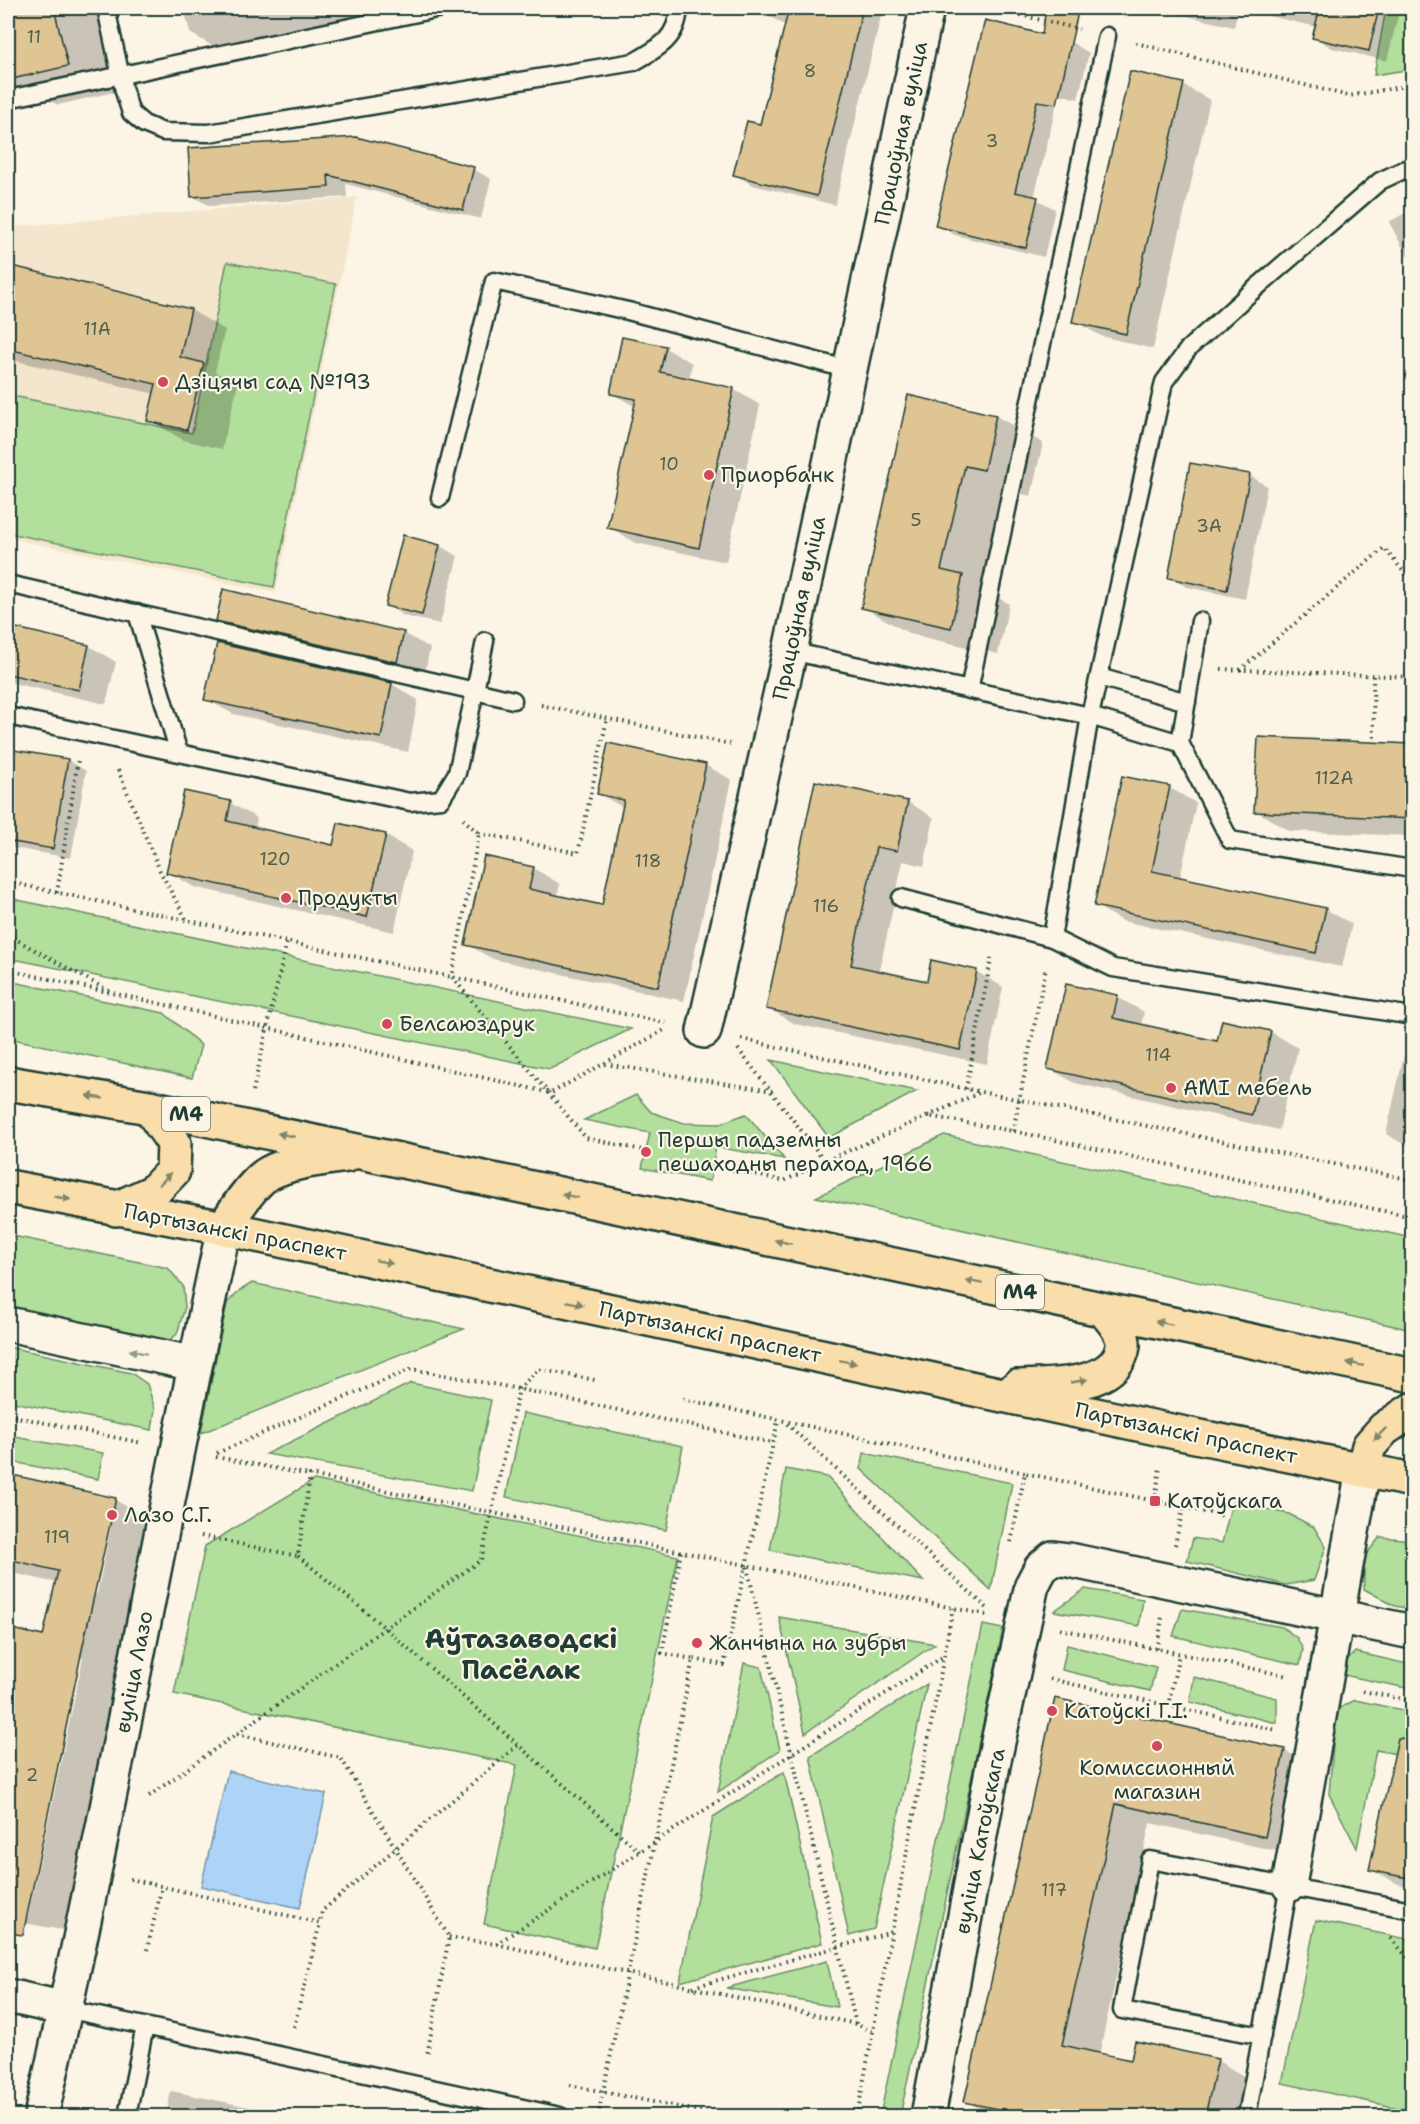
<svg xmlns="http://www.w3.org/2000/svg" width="1420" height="2124" viewBox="0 0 1420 2124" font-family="'Shantell Sans',sans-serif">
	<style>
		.built { fill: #f3e6cd }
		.green { fill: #b3df9d; stroke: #698e68; stroke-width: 1.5 }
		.water { fill: #add3f6; stroke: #7497a8; stroke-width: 1.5 }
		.shadow { fill: #0003; fill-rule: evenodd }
		.building { fill: #dfc494; stroke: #1f3d34; stroke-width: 1.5 }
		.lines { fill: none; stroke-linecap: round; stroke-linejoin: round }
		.service-casing { stroke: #1f3d34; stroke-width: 21 }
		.minor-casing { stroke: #1f3d34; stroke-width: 38 }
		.primary-casing { stroke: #1f3d34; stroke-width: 38 }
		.path { stroke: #1f3d34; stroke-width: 4; stroke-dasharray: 1.5 4.5; stroke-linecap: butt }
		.service { stroke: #fcf5e5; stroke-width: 16 }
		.minor { stroke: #fcf5e5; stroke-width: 33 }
		.primary { stroke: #f9deab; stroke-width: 33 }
		.oneway { fill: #81856a }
		.oneway2 { fill: #8e998c }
		.poi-dot { fill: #d1495b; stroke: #fcf5e5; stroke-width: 2 }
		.labels { text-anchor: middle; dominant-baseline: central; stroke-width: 4.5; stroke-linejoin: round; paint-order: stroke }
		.number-label { font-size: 18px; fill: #4f5f4c }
		.shield { fill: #fcf5e5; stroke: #617469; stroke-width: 1.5 }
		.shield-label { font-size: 20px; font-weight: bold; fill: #1f3d34 }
		.street-label { font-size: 21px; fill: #1f3d34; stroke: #fcf5e5 }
		.poi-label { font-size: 21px; fill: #1f3d34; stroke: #fcf5e5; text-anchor: start }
		.district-label { font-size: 27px; font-weight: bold; fill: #1f3d34; stroke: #fcf5e5 }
	</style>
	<rect width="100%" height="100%" fill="#fcf5e5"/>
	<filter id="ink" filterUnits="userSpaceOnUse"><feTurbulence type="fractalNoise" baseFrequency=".0167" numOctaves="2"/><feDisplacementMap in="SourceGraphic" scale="12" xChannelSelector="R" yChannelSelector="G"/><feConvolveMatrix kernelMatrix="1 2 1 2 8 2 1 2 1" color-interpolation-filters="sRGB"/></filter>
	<g filter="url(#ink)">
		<!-- built -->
		<path class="built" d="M357 197 276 593 8 538V227Z"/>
		<!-- green -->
		<path class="green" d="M1386 8H1412V69L1374 75Z
			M227 262 336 284 274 587 8 533V395L192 433Z
			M8 898 631 1029 550 1069 8 958Z
			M8 981 164 1013 201 1045 192 1078 8 1038Z
			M771 1060 917 1091 829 1138Z
			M636 1095 651 1112 684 1123 719 1124 746 1114 784 1159 716 1147 710 1181 642 1168 650 1133 584 1120Z
			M944 1135 1412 1238V1330L816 1197Z
			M8 1235 168 1268 183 1286 185 1307 177 1334 166 1343 8 1309Z
			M252 1283 464 1329 201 1433 227 1303 239 1291Z
			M8 1347 131 1373 147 1384 155 1409 152 1430 8 1401Z
			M411 1383 491 1400 472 1491 266 1454Z
			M523 1413 683 1446 666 1530 506 1497Z
			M10 1436 103 1453 98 1479 8 1461Z
			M864 1453 1012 1483 991 1590 861 1469Z
			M786 1469 827 1477 923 1581 770 1550Z
			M314 1480 678 1556 595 1948 484 1924 517 1765 174 1694 205 1546Z
			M1232 1502 1289 1514 1314 1527 1326 1547 1314 1580 1286 1585 1187 1561 1193 1538 1222 1543Z
			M1380 1537 1412 1540V1609L1395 1606 1364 1589V1557Z
			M1085 1589 1143 1599 1139 1626 1054 1611Z
			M1182 1609 1282 1627 1297 1638 1303 1649 1300 1665 1173 1636Z
			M779 1617 935 1644 805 1733Z
			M983 1625 1003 1629 900 2116H880Z
			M1067 1645 1156 1667 1150 1691 1062 1670Z
			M1355 1652 1412 1665V1689L1343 1675 1346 1661Z
			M744 1663 761 1667 780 1750 718 1792Z
			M1194 1677 1277 1698V1723L1190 1702Z
			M927 1684 874 1929 849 1936 810 1756Z
			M1355 1700 1412 1712V1757L1376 1750 1357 1848 1329 1794 1336 1710Z
			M784 1772 822 1943 680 1982 713 1817Z
			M1316 1920 1412 1940V2111L1282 2083Z
			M827 1961 837 2007 726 1988Z"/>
		<!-- water -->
		<path class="water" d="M228 1771 326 1794 300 1908 201 1886Z"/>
		<!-- shadow -->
		<path class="shadow" d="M8 8H95L114 92 58 105 41 96 8 104Z
			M184 8H452V11L393 24 290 35 293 48 237 60 190 33Z
			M770 8H883L835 205 753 185 735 175 761 126 786 26 768 15Z
			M1164 8H1400L1387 61 1332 48 1314 37 1317 27 1238 9 1234 27 1174 13Z
			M1071 42 1089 53 1078 99 1059 94 1034 198 1055 209 1044 257 955 235 937 225Z
			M1183 85 1210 100 1153 349 1101 336 1074 321Z
			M189 149 473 169 491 179 481 219 346 184 347 197 210 206 192 196Z
			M1412 209V265L1389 222Z
			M8 266 191 310 225 330 215 372 238 384 222 449 183 440 149 420 155 394 8 359Z
			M665 348 692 363 689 380 733 389 760 405 726 562 636 543 609 527 636 407 611 393Z
			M909 397 996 416 1043 443 1031 496 1012 492 989 592 1009 604 998 654 910 634 863 607Z
			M1249 475 1267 486 1245 599 1187 587 1169 577Z
			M440 546 458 556 440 624 404 616 386 605Z
			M217 620 403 633 430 648 424 677 244 635Z
			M8 627 89 646 116 662 106 704 8 682Z
			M392 684 418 700 408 752 233 714 206 699Z
			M1412 746V836L1290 831 1256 811Z
			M8 750 68 760 86 771 71 858 8 847Z
			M705 765 732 780 684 1001 493 959 466 944 533 868 560 884 557 897 603 906 624 808 599 794Z
			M1123 778 1170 788 1196 803 1180 878 1325 909 1352 924 1342 967 1122 921 1096 906Z
			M816 783 908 802 934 818 924 866 903 861 879 972 928 983 933 962 977 972 1003 987 987 1064 795 1024 768 1008Z
			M230 803 257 818 255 829 334 847 385 835 412 851 394 932 194 887 168 872Z
			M1117 997 1144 1012 1141 1026 1218 1043 1223 1021 1271 1032 1298 1048 1279 1130 1075 1083 1048 1068Z
			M1404 1055 1412 1057V1149L1386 1134Z
			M8 1475 115 1500 155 1522 67 1931 8 1920V1629L44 1638 57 1583 8 1572ZM108 1527H111L97 1594H94ZM80 1658H83L28 1917 25 1916Z
			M1056 1700 1284 1750 1319 1770 1300 1856 1150 1823 1099 2055 1132 2062 1218 2061 1252 2081 1244 2116H993L966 2101Z
			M1412 1778V1887L1398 1884 1371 1869Z
			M171 2091 294 2116H166Z"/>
		<!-- building -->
		<path class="building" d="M8 8H54L68 66 8 80Z
			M789 8H863L817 196 733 175 747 121 760 124Z
			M1046 8H1079L1057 104 1037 101 1015 192 1038 197 1026 248 935 226 985 20 1042 34Z
			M1320 8H1379L1369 51 1312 38Z
			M1130 71 1184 83 1126 334 1072 322Z
			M356 137 474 167 463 210 328 175 329 187 191 197 188 148Z
			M8 265 191 309 180 357 204 363 187 430 147 421 156 384 8 349Z
			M622 337 666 346 660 372 734 388 699 548 607 528 636 399 610 394Z
			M908 395 996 415 984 470 965 466 941 570 963 575 951 628 861 608Z
			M1190 463 1250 474 1227 590 1168 578Z
			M403 535 440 545 422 615 385 606Z
			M223 589 404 632 397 662 216 621Z
			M8 626 89 645 79 690 8 674Z
			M217 643 392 683 381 738 204 700Z
			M1258 737 1413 744V819L1254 812Z
			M608 743 706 764 658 987 465 945 484 856 534 867 529 889 602 905 624 800 597 794Z
			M8 749 68 759 53 849 8 841Z
			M1122 776 1170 786 1152 871 1326 908 1316 953 1094 906Z
			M815 781 908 801 897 851 876 847 851 965 927 981 931 960 977 970 960 1050 766 1009Z
			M184 791 231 801 227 821 333 845 338 823 386 834 367 917 166 873Z
			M1066 984 1118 995 1113 1018 1217 1041 1222 1020 1271 1031 1252 1115 1047 1069Z
			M8 1474 116 1498 83 1645 23 1935 8 1933V1628L43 1636 58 1571 8 1559Z
			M1055 1698 1285 1749 1265 1837 1116 1804 1062 2045 1131 2060 1135 2041 1218 2059 1205 2116H1031L964 2102Z
			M1398 1738 1413 1739V1879L1369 1870Z"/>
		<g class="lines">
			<defs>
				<path id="service" d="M106 8 124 91 131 113 144 124 163 132 209 133 634 62C659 48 677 39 679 8
					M8 99 441 8
					M1412 166 1380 181 1249 294 1189 348 1164 382 1090 716 1180 743 1230 840 1412 869
					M440 498 494 281 628 311 850 370
					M8 584 475 691 457 773 441 799 410 802 179 753 137 613
					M485 641 475 691 513 700
					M790 651 1090 716 1052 938 901 898
					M1099 677 1187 702
					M969 690 1107 36
					M8 716 179 753
					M1180 743 1200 621
					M1052 938 1113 968 1412 1016
					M66 2009 560 2116
					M1262 2036 1122 2010 1150 1860 1412 1910
					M127 2116 145 2026
					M1247 2116 1289 1885"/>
				<path id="minor" d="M704 1031 790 651 927 8
					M8 1324 195 1364
					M1289 1885 1363 1470
					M8 1996 66 2009
					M41 2116C109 1822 160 1523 224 1228
					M928 2116 993 1765 1032 1585 1041 1568 1053 1558 1069 1560 1412 1632"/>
				<path id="primary" d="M8 1083 149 1107 1412 1375
					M8 1187 224 1228 1166 1430 1412 1480
					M116 1209 153 1192 173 1171 174 1143 149 1107
					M224 1228C233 1213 254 1181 269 1173 292 1161 322 1159 347 1155
					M1017 1387C1048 1385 1110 1389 1122 1351 1122 1349 1124 1344 1123 1342 1122 1330 1111 1319 1104 1310
					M1363 1470 1369 1446 1384 1429 1412 1410"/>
			</defs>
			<!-- service casing -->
			<use href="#service" class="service-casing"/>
			<!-- minor casing -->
			<use href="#minor" class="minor-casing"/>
			<!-- primary casing -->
			<use href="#primary" class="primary-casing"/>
			<!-- path -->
			<path class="path" d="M991 8 1079 29
				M1136 43 1349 96 1412 85
				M1221 669 1412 677
				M1240 670 1384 548 1412 582
				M1373 676 1374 743
				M541 705 730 744
				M118 770 160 871 186 919
				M463 819 479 833 452 977 586 1138 642 1150
				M479 833 578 853 607 719
				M8 882 666 1023
				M57 893 78 760
				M8 935 109 991
				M8 970 171 1006 551 1093 666 1029
				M741 1039 981 1092 1412 1180
				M738 1049 825 1161 928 1116 1013 1131 1412 1217
				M605 1064 772 1091
				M966 1089 992 954
				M253 1091 287 941
				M928 1116 981 1092
				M1013 1131 1046 967
				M715 1166 784 1181 825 1161
				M683 1399 1025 1473
				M8 1415 142 1443
				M787 1424 987 1608
				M217 1453 411 1369 519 1389 773 1443
				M216 1457 310 1475
				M1155 1501 1160 1467
				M201 1536 298 1556 310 1475 987 1615
				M1011 1542 1025 1473 1224 1516
				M1175 1545 1183 1508
				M681 1552 662 1653 693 1659
				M298 1556 385 1628 640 1852
				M747 1567 856 2024 873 2032
				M1060 1629 1288 1676
				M1157 1649 1162 1617
				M1050 1679 1277 1730
				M1363 1691 1412 1701
				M1168 1706 1179 1654
				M237 1734 341 1758 449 1937 427 2055
				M149 1796 481 1560 519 1389 538 1369 595 1380
				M130 1879 320 1923 322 1911 519 1744
				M449 1937 496 1944 856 2024
				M1391 1938 1412 1963
				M496 1944 944 1656
				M147 1950 162 1886
				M693 1987 892 1932
				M294 2027 320 1923
				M570 2085 722 2116
				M598 2116 693 1659 724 1665 778 1421
				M857 2116 953 1608"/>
			<!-- service -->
			<use href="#service" class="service"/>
			<!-- minor -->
			<use href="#minor" class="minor"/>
			<!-- primary -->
			<use href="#primary" class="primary"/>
		</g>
		<!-- one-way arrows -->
		<defs><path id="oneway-solid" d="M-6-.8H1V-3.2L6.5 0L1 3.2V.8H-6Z" transform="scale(1.5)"/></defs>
		<g class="oneway">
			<use href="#oneway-solid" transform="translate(95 1097) rotate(-170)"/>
			<use href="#oneway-solid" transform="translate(286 1135) rotate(-168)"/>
			<use href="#oneway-solid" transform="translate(165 1179) rotate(-46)"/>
			<use href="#oneway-solid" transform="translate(570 1196) rotate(-168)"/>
			<use href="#oneway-solid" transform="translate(62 1198) rotate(11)"/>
			<use href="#oneway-solid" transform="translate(783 1242) rotate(-168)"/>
			<use href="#oneway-solid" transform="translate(384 1262) rotate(12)"/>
			<use href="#oneway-solid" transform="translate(974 1282) rotate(-168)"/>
			<use href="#oneway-solid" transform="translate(575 1303) rotate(12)"/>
			<use href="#oneway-solid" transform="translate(1164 1323) rotate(-168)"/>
			<use href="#oneway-solid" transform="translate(848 1362) rotate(12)"/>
			<use href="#oneway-solid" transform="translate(1355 1364) rotate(-168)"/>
			<use href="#oneway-solid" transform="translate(1079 1381) rotate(-11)"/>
			<use href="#oneway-solid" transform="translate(1380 1434) rotate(135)"/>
		</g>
		<use class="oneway2" href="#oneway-solid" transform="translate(138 1352) rotate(-168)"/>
	</g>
	<!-- markers -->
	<g class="poi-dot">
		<circle cx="163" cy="382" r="6"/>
		<circle cx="709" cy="475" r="6"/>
		<circle cx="286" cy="898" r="6"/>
		<circle cx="387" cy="1024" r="6"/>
		<circle cx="1171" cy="1088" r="6"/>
		<circle cx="646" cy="1152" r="6"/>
		<rect x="1149" y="1495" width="12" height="12" rx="3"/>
		<circle cx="112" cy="1515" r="6"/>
		<circle cx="697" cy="1643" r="6"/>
		<circle cx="1052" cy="1711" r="6"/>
		<circle cx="1157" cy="1746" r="6"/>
	</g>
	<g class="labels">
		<!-- number labels -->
		<g class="number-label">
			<text x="34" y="37">11</text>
			<text x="810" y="71">8</text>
			<text x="992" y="141">3</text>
			<text x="97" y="329">11А</text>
			<text x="669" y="464">10</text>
			<text x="916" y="520">5</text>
			<text x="1209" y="526">3А</text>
			<text x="1334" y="778">112А</text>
			<text x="275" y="859">120</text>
			<text x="648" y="861">118</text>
			<text x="826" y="906">116</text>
			<text x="1158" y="1055">114</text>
			<text x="57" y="1537">119</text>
			<text x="32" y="1775">2</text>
			<text x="1054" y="1890">117</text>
		</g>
		<!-- shield labels -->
		<g class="shield">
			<rect x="162" y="1097" width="48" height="34" rx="4.5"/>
			<rect x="996" y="1275" width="48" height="34" rx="4.5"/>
		</g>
		<g class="shield-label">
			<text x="186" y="1114">М4</text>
			<text x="1020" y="1292">М4</text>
		</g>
		<!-- street labels -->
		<g class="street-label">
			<text transform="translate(901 133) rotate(-78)">Працоўная вуліца</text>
			<text transform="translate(799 608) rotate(-78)">Працоўная вуліца</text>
			<text transform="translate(235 1232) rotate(11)">Партызанскі праспект</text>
			<text transform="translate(710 1332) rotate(12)">Партызанскі праспект</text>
			<text transform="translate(1186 1433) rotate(12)">Партызанскі праспект</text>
			<text transform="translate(134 1672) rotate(-79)">вуліца Лазо</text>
			<text transform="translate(980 1841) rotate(-79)">вуліца Катоўскага</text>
		</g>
		<!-- poi labels -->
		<g class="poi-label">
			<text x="175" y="382">Дзіцячы сад №193</text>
			<text x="721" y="475">Приорбанк</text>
			<text x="298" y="898">Продукты</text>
			<text x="399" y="1024">Белсаюздрук</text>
			<text x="1183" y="1088">AMI мебель</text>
			<text x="658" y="1140">Першы падземны<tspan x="658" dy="24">пешаходны пераход, 1966</tspan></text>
			<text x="1167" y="1501">Катоўскага</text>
			<text x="124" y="1515">Лазо С.Г.</text>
			<text x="709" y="1643">Жанчына на зубры</text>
			<text x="1064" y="1711">Катоўскі Г.І.</text>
			<text x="1157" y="1768" text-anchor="middle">Комиссионный<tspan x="1157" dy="24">магазин</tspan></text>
		</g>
		<!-- district labels -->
		<g class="district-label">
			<text x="521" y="1638">Аўтазаводскі<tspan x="521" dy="31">Пасёлак</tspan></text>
		</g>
	</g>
	<!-- margin -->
	<rect width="1420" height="2124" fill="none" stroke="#fcf5e5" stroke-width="30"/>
	<rect x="15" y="15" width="1390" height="2094" fill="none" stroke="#1f3d34" stroke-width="2" filter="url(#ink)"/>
</svg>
